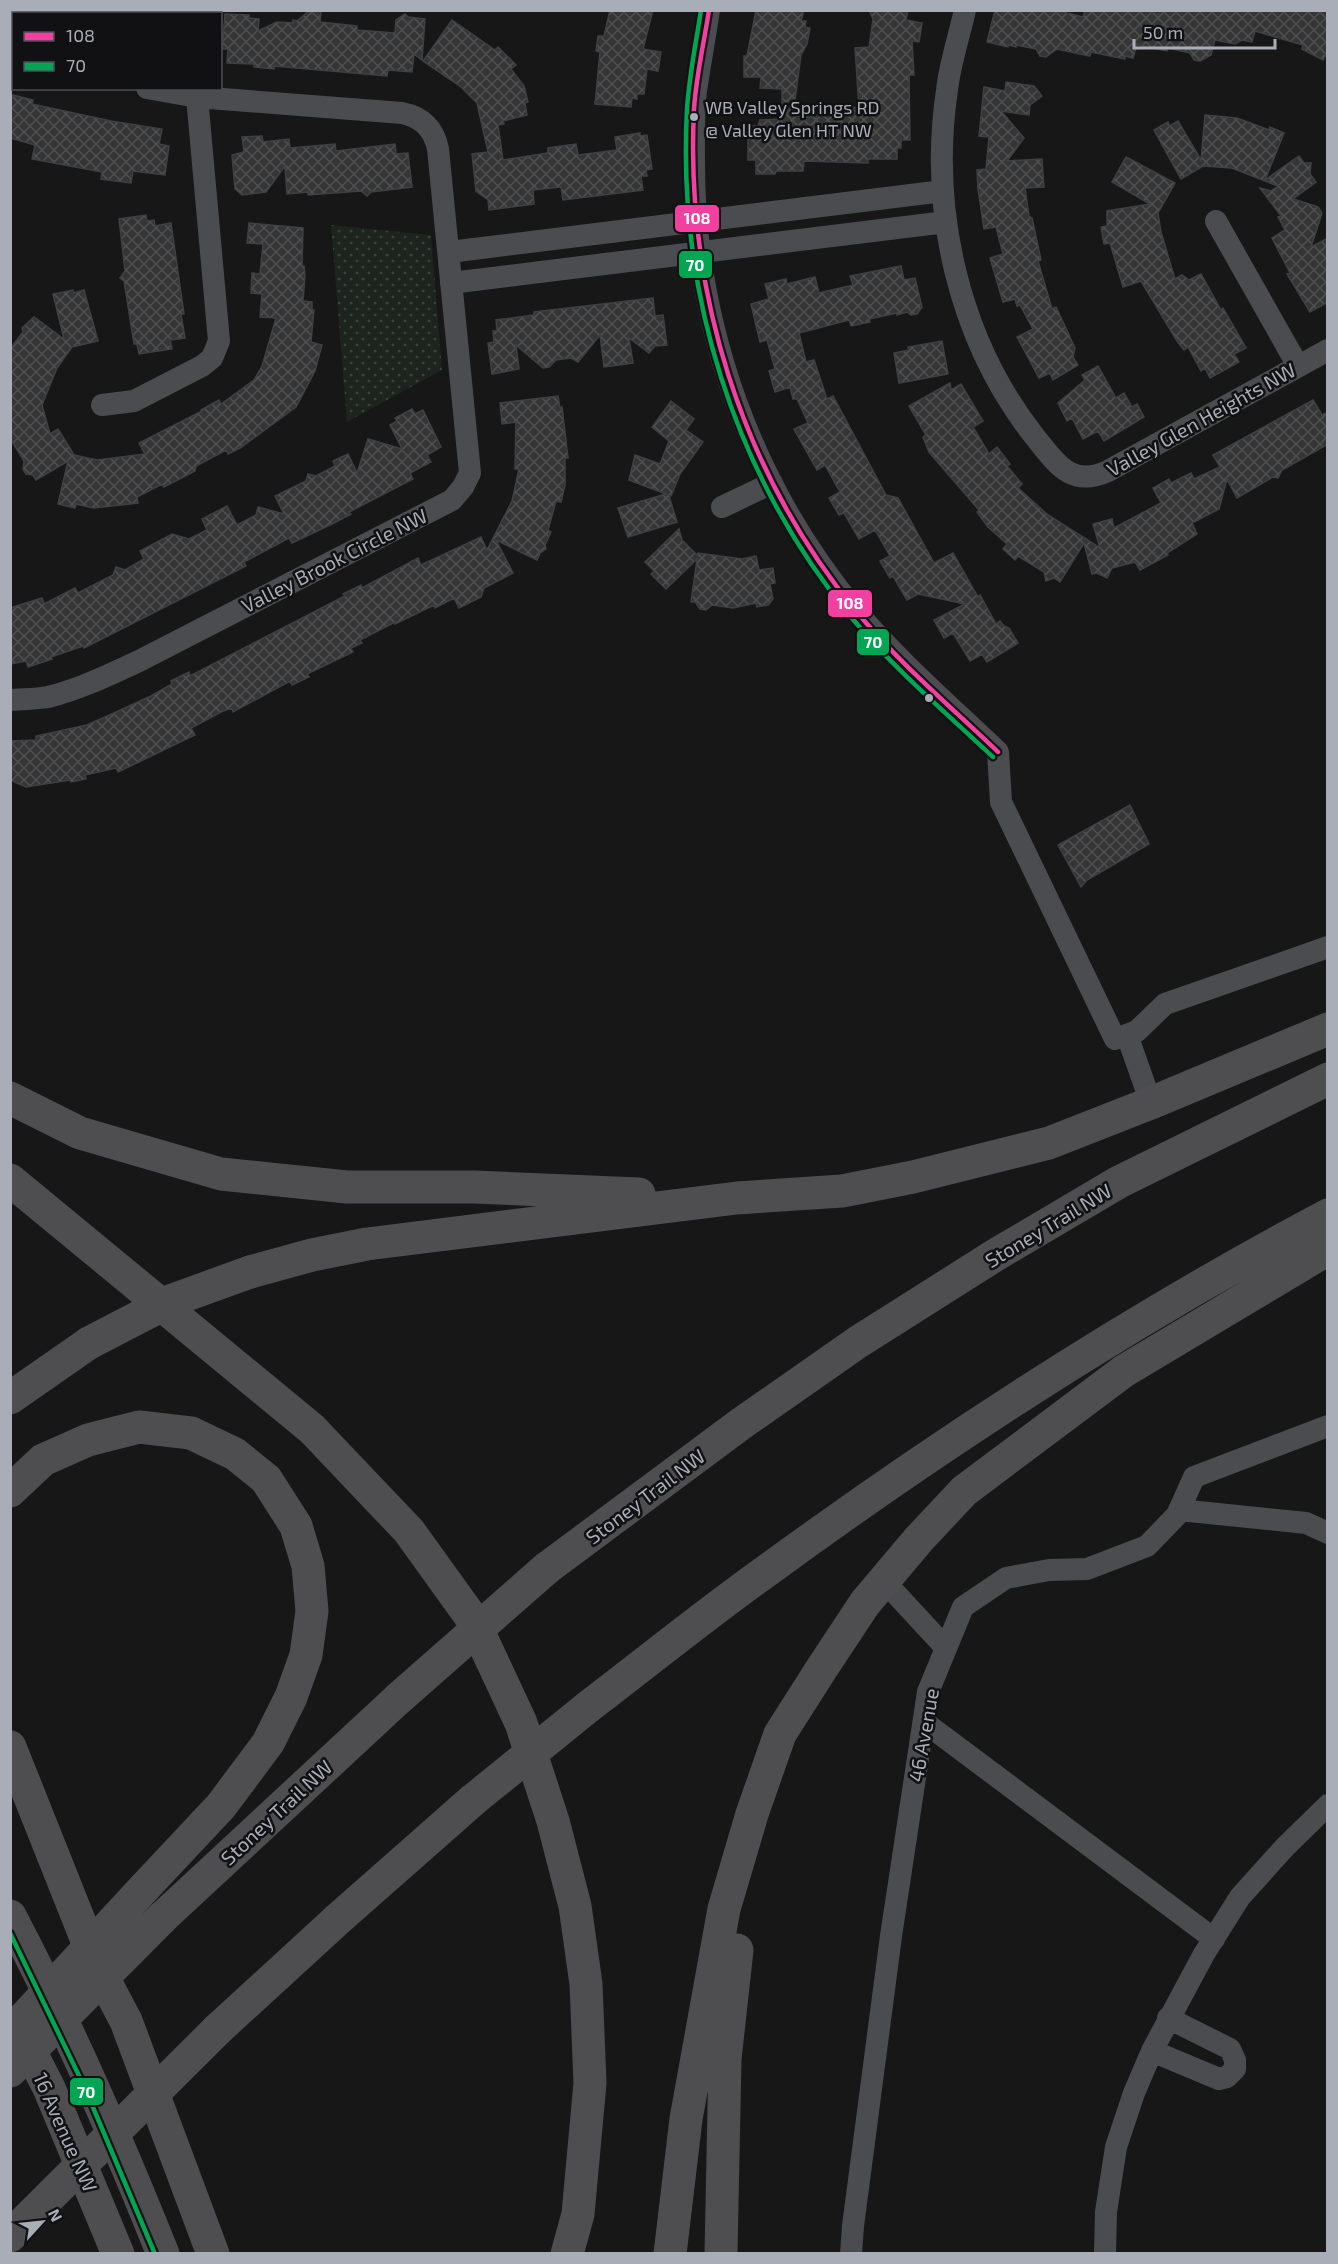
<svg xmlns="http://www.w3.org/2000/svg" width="1338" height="2264" viewBox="0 0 1338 2264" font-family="'Exo 2',sans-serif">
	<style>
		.grass { fill: url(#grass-dots) }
		.building { fill: url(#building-cross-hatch); stroke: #3f4043; stroke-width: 1.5 }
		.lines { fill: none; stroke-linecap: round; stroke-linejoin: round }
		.minor { stroke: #4b4c50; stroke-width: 22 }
		.highway { stroke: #4e4e51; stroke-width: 33 }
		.highway-bridge { stroke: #4e4e51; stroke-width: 33 }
		.bus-1-casing { stroke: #111113; stroke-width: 9 }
		.bus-2-casing { stroke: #111113; stroke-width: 9 }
		.bus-1 { stroke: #f240a1; stroke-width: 4.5 }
		.bus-2 { stroke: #00a651; stroke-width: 4.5 }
		.bus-dot { fill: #a8adb8; stroke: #111113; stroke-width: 2 }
		.labels { text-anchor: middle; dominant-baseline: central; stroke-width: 5; stroke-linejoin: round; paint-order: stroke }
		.bus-label { font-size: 18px; fill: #a8adb8; stroke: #111113; text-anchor: start }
		.street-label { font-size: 20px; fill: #a8adb8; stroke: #111113 }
		.line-badge { stroke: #111113; stroke-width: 2 }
		.badge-label { font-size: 16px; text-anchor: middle; font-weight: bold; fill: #fff }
	</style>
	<defs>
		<pattern id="grass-dots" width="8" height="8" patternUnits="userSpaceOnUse" patternTransform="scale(1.5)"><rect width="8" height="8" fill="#1d241e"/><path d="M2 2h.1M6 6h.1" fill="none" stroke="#3b413d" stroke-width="1.8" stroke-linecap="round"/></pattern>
		<pattern id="building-cross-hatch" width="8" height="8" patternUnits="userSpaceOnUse" patternTransform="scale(1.5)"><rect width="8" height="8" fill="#353536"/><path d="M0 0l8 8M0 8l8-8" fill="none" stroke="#4f5051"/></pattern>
	</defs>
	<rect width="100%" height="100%" fill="#171717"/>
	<!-- grass -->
	<path class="grass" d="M331 225 431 235 442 370 347 422Z"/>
	<!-- building -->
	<path class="building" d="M310 10 321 11 320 22 357 26V30L395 33 396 20 405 14 408 17 425 19 422 60 414 54 412 72 388 70 387 76 274 66V69L254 67V64L227 63 228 49H222L225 14 249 15V18L259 19 258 31 277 22 293 23V20L297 21Z
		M610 10H653L643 49 661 52 658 71 647 69 644 94H637V99L632 98 631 107 595 104 600 52 596 51 598 36H604Z
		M756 10H804L801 21H806L805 27 810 28 807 44 801 55 793 115H826V109L859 107 855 48 869 47 873 19 869 10H908L906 20 922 23 919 42 912 41 914 75H909L910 140H901V148H897V159H868V163L804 161 803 171H776L775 174H756V160H748V126H758L760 120 782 119V89L760 88 761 77H744V56H747Z
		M995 10H1055L1083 17 1085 10H1144L1159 14V10H1328V51L1323 60 1302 49 1303 45 1255 31 1252 42 1242 40 1235 44 1215 40 1211 55 1200 61 1194 60 1190 53 1168 48 1167 51 1137 45 1133 58 1125 56V59L1091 52 1090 56 1057 49 1046 57 1040 56 1036 49 1016 45V47L1009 45 1008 47 987 42Z
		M452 20 495 50 498 47 516 65 511 69 524 86 528 102 525 103 527 115 503 121 504 124 498 125 503 160 548 153V148L576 144 578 155 617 150 615 137 640 133V136L647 135 652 169 646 170 647 176H641L643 190 563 200 561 187 533 190 534 204 489 210 488 200 476 191 472 154 488 152 477 103 461 87 423 61Z
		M1006 82 1034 86 1042 96 1030 105 1029 115 1001 111 1024 138 1007 161 1042 159 1044 187 1025 188 1029 216 1032 218 1041 260 1038 261 1052 309 1056 307 1064 324 1075 348 1073 357 1078 365 1053 380 1050 373 1039 378 1017 337 1033 329 1020 305 1017 306 1015 299 1003 302 990 258 1003 254 996 227 984 229 978 189 977 170 986 169 989 137 979 136 984 87 1005 91Z
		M13 95 33 100 32 104 111 121 162 129 159 144 169 146 165 175 133 171 131 183 101 179 102 172 32 159 35 145 10 138V105Z
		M1205 115 1237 118 1269 130 1270 127 1284 133 1265 180 1299 156 1304 163H1311L1310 174 1316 182 1293 199 1318 207 1322 213 1311 247 1328 238V302L1310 312 1287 274 1290 273 1272 238 1285 230 1278 217 1281 216 1260 188 1271 191 1278 186 1232 168 1203 166 1181 179 1154 130 1168 122 1170 126 1178 121 1201 160Z
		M262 136 263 142 289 139 290 148 335 144 336 151 395 144 396 154 408 153 412 187 371 192 367 196 361 191 308 195V192L287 194 285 166 266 192 242 195 235 189 232 155 244 152 242 137Z
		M1126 157 1175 183 1158 213 1161 232 1175 279 1182 275 1189 280 1201 274 1221 310 1223 308 1246 348 1234 354 1239 362 1210 378 1205 368 1201 371 1188 347 1184 350 1177 341 1141 281 1123 287 1110 243 1104 244 1101 227 1107 226V211L1150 204 1112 182Z
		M146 215 147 221 154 220 155 226 171 223 184 314H181L185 338 170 340 172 349 139 354 137 344H134L124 281 120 278 125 271 119 219Z
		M249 223 303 228 302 266H304L305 276 303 301 312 302V310H314L311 342 322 345 315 371 296 407 240 448 228 454 226 450 196 466 195 471 164 487 162 484 137 497 138 503 93 508 76 504 75 508 58 504 68 461 36 480 33 475 26 474 23 469 24 461 10 438V349L23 332 22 328 34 317 64 339 53 294 73 290 74 293 84 290 98 341 72 347 57 368 42 405 50 434 58 429 74 455 97 460 145 454 139 443 202 411 201 410 219 400 221 404 254 380 262 366 276 318 260 317 262 294 251 293 252 273 260 274 263 244 247 243Z
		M901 266 904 280 915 278 922 307 917 314 911 315 907 312 897 315V313L869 319 870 322 851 326 849 320 799 333 806 362 814 360 827 399 833 396 886 495 898 498 934 563 953 553 978 597 980 595 996 624 1000 621 1004 626 1009 628 1018 643 987 662 982 654 970 661 953 633 944 638 934 620 965 604 918 594 907 600 893 576 890 578 880 561 890 556 875 530 859 539 844 513 839 515 829 498 840 492 825 465 817 470 794 429 808 423 797 399H793L790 387 775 392 769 371 775 369 767 340 760 342 751 304 769 299 765 284 786 279 787 284 815 277 819 293 853 285 850 276Z
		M653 298 655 316 663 315 667 345 655 346 649 353 629 338 633 363 604 367 600 335 578 362 571 358 556 360 549 367 543 368 516 345 519 369 492 374 488 343 494 342 493 331H497L496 320 534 315V312Z
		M942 341 948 374 899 383 894 353 909 350 908 347Z
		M1098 366 1116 398 1124 393 1132 407 1137 404 1144 417 1104 441 1098 431 1083 439 1072 418 1067 421 1058 403 1085 380 1082 375Z
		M950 383 951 390 961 384 983 421 973 427 989 454 997 447 1010 464 1007 466 1022 484 1018 488 1048 515 1100 548 1093 524 1112 519 1114 528 1161 503 1153 488 1169 479 1171 483 1191 473 1194 479 1220 467 1213 455 1313 400 1322 415 1328 412V444L1282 470 1278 478 1273 477 1237 498 1227 479 1219 509 1192 523 1197 534 1167 553 1168 555 1140 570 1135 562 1112 568 1107 578 1097 573 1092 574 1084 543 1060 582 1054 578 1046 581 1044 572 1018 556 1015 560 1003 549 1007 544 988 527 977 512 979 510 929 452 923 437 926 435 909 406Z
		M558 396 560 408 562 407 568 458H565V485L561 502 556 501 548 530 551 532 545 545 546 549 540 553 537 560 496 540 513 573 484 588 481 597 459 608 454 598 435 608 434 605 395 624V622L360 640 362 643 351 648 353 652 307 674 309 677 292 685 290 681 233 712 232 708 223 711 191 728 195 735 118 772 116 768 85 775 86 779 71 782 70 780 26 787 10 780V741L36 740V736L87 725 114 713 151 696 172 684 171 681 189 672 190 676 345 596 343 594 361 585 362 588 418 558 421 565 481 537 487 550 512 501 519 469H515L516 422 502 424 500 403Z
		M671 401 694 419 686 430 703 442 680 474 671 496H669L677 522 628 537 618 508 666 494 629 480 635 455 660 464 669 441 652 427Z
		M412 409 415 414 423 410 441 447 427 455 431 462 410 473 413 479 349 512 351 514 332 524 292 543 289 538 244 562 246 566 84 648 83 646 51 657 52 659 28 667 26 661 10 664V608L42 598 44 604 75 588 78 593 113 575 116 567 125 570 144 559 140 551 172 534 189 539 207 530 202 519 227 506 237 525 256 515 258 507 284 514 275 496 306 481 308 474 316 476 335 466 333 461 348 454 357 473 368 439 402 449 390 425 397 421 395 418Z
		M679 529 682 540 697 555 698 553 742 559 756 556 759 570 773 568 775 583 770 584 773 599 768 605 757 607 756 603 733 608 712 605 706 610 700 609 695 602H691L697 559 666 589 651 574 654 571 645 562Z
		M1130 805 1149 844 1087 880 1081 887 1058 845Z"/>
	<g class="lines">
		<!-- minor -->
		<path class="minor" d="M709 10C705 37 700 64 696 91 693 115 694 140 694 164 694 326 752 486 856 611 899 662 950 706 998 752L1001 802 1115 1039 1137 1031 1165 1004 1328 947
			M965 10C959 37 950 63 947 90 929 211 959 341 1035 437 1057 464 1071 488 1108 471L1328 350
			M10 59H14
			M1216 221 1298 366
			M449 252 943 191
			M451 283 946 222
			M102 405 134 401 202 366 212 358 219 341 197 97
			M722 507 772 483
			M10 700C23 699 36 699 48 697 80 689 109 675 139 661L452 500 463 487 470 473 438 149C434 129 422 117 402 113L197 97 147 88
			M1127 1035 1151 1103
			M1179 1510 1306 1523 1328 1533
			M884 1581 946 1648
			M924 1722 1214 1939
			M1152 2051 1219 2079 1227 2077 1235 2069V2060L1230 2049 1168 2018
			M851 2254 853 2226 891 1936 928 1692 963 1607 1006 1578 1049 1570 1087 1569 1147 1546 1177 1515 1194 1477 1328 1426
			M1105 2254 1106 2212 1116 2147 1134 2093 1152 2051 1204 1954 1240 1897 1285 1847 1328 1805"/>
		<!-- highway -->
		<path class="highway" d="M10 1098 80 1133 221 1174 347 1187H474L639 1194
			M10 1180 312 1429 409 1531 473 1620 521 1723 553 1821 575 1906 586 1984 590 2083 578 2214 567 2254
			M250 1272 312 1255 367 1244 737 1198 842 1191 913 1177 1049 1143 1151 1103 1328 1029
			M10 1398 89 1343
			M10 1491 43 1460 88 1440 139 1427 191 1433 235 1454 266 1479 296 1526 308 1566 312 1611 306 1655 291 1697 268 1743 221 1806 145 1887
			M547 1568 742 1423 858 1342 997 1254 1119 1182 1328 1079
			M588 1707C647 1662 705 1615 765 1572 944 1441 1132 1319 1328 1215
			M10 1747 98 1968 126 2021 213 2254
			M10 1916C68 2026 117 2139 163 2254
			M163 1917 399 1698
			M17 2026 49 2088 118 2254
			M217 2030 338 1919 473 1800
			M670 2254 686 2119 724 1909 752 1814 780 1734 822 1668 865 1603 919 1539 964 1491 1124 1371 1328 1249
			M721 2254 725 2059 737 1950"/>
		<!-- highway-bridge -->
		<path class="highway-bridge" d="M89 1343 170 1301 250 1272
			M399 1698 547 1568
			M473 1800 588 1707
			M10 2033 145 1887
			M10 2071 163 1917
			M10 2236 217 2030"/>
		<defs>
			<path id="bus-1" d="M709 10C704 43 696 76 694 109 685 290 741 471 856 611 899 663 950 706 998 752"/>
			<path id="bus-2" d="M701 10C696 43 689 76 687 109 677 292 734 475 851 617 893 668 945 712 993 757
				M10 1933 84 2086 155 2254"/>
		</defs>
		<!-- bus-1 casing -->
		<use href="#bus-1" class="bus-1-casing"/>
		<!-- bus-2 casing -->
		<use href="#bus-2" class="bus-2-casing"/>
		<!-- bus-1 -->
		<use href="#bus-1" class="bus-1"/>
		<!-- bus-2 -->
		<use href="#bus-2" class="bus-2"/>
	</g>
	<!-- markers -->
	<g class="bus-dot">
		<circle cx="694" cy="117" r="5"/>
		<circle cx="929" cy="698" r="5"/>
	</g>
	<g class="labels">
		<!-- bus labels -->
		<g class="bus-label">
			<text x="705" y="107">WB Valley Springs RD<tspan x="705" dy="23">@ Valley Glen HT NW</tspan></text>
		</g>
		<!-- street labels -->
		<g class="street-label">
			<text transform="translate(1201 419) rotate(-29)">Valley Glen Heights NW</text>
			<text transform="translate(334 560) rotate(-27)">Valley Brook Circle NW</text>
			<text transform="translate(1048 1225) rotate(-31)">Stoney Trail NW</text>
			<text transform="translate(645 1496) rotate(-37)">Stoney Trail NW</text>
			<text transform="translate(923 1735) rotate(-80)">46 Avenue</text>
			<text transform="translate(276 1812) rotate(-43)">Stoney Trail NW</text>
			<text transform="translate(66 2132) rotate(66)">16 Avenue NW</text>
		</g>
	</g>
	<g class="line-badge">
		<rect x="674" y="204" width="46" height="29" rx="6" fill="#f240a1"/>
		<rect x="678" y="250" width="35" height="29" rx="6" fill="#00a651"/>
		<rect x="827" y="589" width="46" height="29" rx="6" fill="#f240a1"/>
		<rect x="856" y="628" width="34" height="28" rx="6" fill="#00a651"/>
		<rect x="69" y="2077" width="35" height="29" rx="6" fill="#00a651"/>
	</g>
	<g class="badge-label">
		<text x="697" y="224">108</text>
		<text x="695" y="271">70</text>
		<text x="850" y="609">108</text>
		<text x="873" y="648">70</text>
		<text x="86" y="2098">70</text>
	</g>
	<!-- border -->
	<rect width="1338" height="2264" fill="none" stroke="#a8adb8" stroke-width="24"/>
	<!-- legend -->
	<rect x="12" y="12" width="210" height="78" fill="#111113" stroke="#4d4f55" stroke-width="1.5"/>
	<rect x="24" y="32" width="30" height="9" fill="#f240a1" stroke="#4d4f55" stroke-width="1.5"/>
	<text x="66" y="42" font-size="18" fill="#a8adb8">108</text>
	<rect x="24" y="62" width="30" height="9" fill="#00a651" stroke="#4d4f55" stroke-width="1.5"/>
	<text x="66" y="72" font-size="18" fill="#a8adb8">70</text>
	<!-- north arrow -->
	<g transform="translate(42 2222) rotate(63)" stroke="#111113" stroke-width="4.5" paint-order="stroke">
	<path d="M0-4.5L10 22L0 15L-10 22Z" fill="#a8adb8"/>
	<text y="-9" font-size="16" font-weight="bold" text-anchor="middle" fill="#a8adb8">N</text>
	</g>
	<!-- scale -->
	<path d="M1134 39v9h141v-9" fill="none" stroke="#a8adb8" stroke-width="3"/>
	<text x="1143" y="39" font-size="18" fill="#a8adb8" stroke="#111113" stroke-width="4.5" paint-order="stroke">50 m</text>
</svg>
